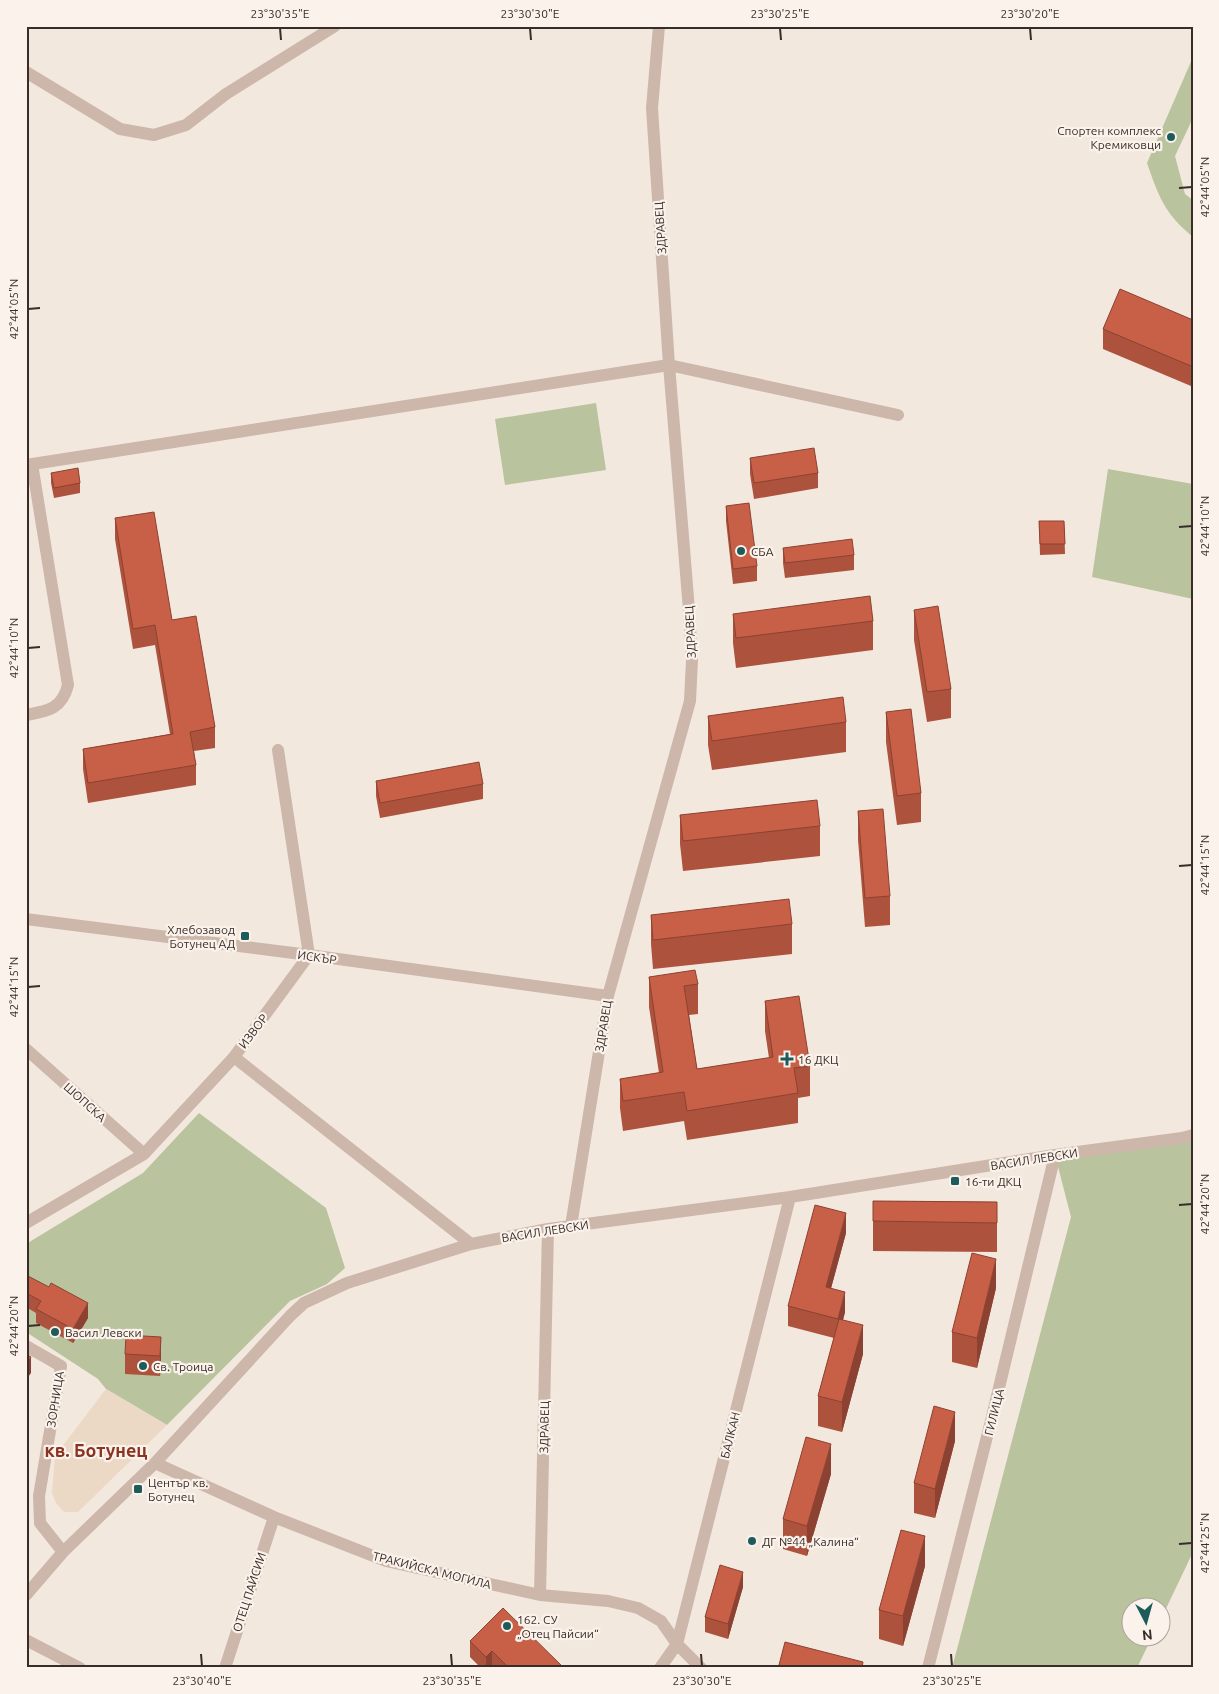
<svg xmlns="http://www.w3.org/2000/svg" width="1219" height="1694" viewBox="0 0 1219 1694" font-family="Ubuntu,sans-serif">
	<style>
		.green { fill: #b9c39e }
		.plaza { fill: #ebd8c5 }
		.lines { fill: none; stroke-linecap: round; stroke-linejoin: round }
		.minor { stroke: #ccb7aa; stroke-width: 12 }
		.wall { fill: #ac523d }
		.shaded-wall { fill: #8c4232 }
		.building { fill: #c85f47; stroke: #8c4232 }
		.ticks { fill: none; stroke: #392d29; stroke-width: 2 }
		.poi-dot { fill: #1e5c5c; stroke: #faf2eb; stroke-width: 2 }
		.labels { text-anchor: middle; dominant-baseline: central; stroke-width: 4.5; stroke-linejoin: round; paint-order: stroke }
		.poi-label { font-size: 12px; fill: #392d29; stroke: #faf2eb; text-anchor: start }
		.street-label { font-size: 12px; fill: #392d29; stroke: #faf2eb }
		.district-label { font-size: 18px; font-weight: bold; fill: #8a3320; stroke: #faf2eb }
		.neatline { fill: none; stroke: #392d29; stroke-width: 2 }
		.ticks-label { font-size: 12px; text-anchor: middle; fill: #392d29 }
	</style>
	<rect width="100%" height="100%" fill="#f3e8de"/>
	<!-- green -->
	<path class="green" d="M1193 57V118L1175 156 1185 194 1193 200V237C1164 213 1159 197 1147 163Z
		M596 403 606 470 505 485 495 419Z
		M1108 469 1193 484V599L1092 577Z
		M199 1113 326 1208 345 1268 327 1284 290 1301 167 1425 106 1389 98 1379 26 1332V1244L143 1173Z
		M1193 1135V1552L1162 1617V1606H1132V1636L1152 1637 1137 1668H952L1071 1217 1055 1155Z"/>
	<!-- plaza -->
	<path class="plaza" d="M106 1389 167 1425 78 1512H64L56 1503 52 1493 55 1456Z"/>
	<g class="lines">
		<!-- minor -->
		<path class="minor" d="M26 72 120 129 154 135 186 125 226 94 335 26
			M26 465 669 365 898 415
			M26 715C48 711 62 709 68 685L32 464
			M26 919 309 955 608 996
			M26 1049 144 1154
			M234 1057 471 1244
			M26 1223 144 1154 234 1057 309 955 278 750
			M571 1226 608 996 690 701 692 660 689 610 669 365 652 108 659 26
			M26 1346 61 1366 39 1496 40 1523 63 1552
			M155 1463 274 1517 386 1561 540 1595 608 1601 638 1608 661 1621 677 1644 701 1668
			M26 1595 63 1552 155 1463 290 1316 304 1303 347 1283 471 1244 548 1229 790 1197 1055 1155 1182 1138 1193 1135
			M540 1595 548 1229
			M26 1640 80 1668
			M225 1668 274 1517
			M660 1668 677 1644 790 1197
			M928 1668 991 1421 1055 1155"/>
	</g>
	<!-- wall -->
	<path class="wall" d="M1193 320V383L1191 386 1103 349V329Z
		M750 458 818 473V488L754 499 750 474Z
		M51 473 80 483V493L54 498 51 483Z
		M726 506 757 566V581L733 584 726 521Z
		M115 518 172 620 215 727V748L194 751 196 765V785L88 803 83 769V749L170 734 155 645 133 649 115 539Z
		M1039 521H1064L1065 554 1040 555Z
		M783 548 854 555V570L785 578 783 563Z
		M914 610 951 689V718L927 722 914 640Z
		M733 614 873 621V650L736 668 733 643Z
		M886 712 921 793V822L897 825 886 742Z
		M708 716 846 722V752L712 770 708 745Z
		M376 781 483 784V799L380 818 376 796Z
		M858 811 890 896V925L865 927 858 840Z
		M680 815 820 826V856L683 871 680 844Z
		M651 915 792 924V954L653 969 651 944Z
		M649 977 698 984V1014L689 1015 697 1069 769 1058 765 1031V1001L810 1066V1096L798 1098V1123L687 1140 684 1121 623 1131 620 1108V1079L659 1073 649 1007Z
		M873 1201 997 1202V1252L873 1251Z
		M846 1233 831 1288 845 1312 843 1320 863 1354 842 1432 818 1426V1396L834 1338 788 1326V1306Z
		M26 1275 88 1318 73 1343 36 1323V1313L26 1307Z
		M996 1288 977 1368 952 1362V1332Z
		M161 1337V1358L160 1376 125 1374V1354Z
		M955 1441 935 1518 914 1513V1483Z
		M831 1474 807 1556 783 1549V1519Z
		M925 1566 903 1646 879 1639V1610Z
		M743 1587 728 1639 705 1632V1617Z
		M470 1641 564 1668H493L492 1667 491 1668H481L470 1657Z
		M779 1665 863 1668H779Z"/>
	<!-- shaded-wall -->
	<path class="shaded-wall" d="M1193 362V383L1191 386V366Z
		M846 1213V1233L826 1307V1287Z
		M996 1259V1288L977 1368V1338Z
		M845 1292V1312L838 1339V1319Z
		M88 1303V1318L73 1343V1329Z
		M863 1325V1354L842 1432V1402Z
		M161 1337V1358L160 1376V1356Z
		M31 1357V1373L26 1380V1365Z
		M955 1412V1441L935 1518V1489Z
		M831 1444V1474L807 1556V1526Z
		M925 1536V1566L903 1646V1616Z
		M743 1572V1587L728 1639V1624Z
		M492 1651V1667L491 1668H486V1657Z"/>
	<!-- building -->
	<path class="building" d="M1120 289 1193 320V362L1191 366 1103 329Z
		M814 448 818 473 754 483 750 458Z
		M78 468 80 483 54 488 51 473Z
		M749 503 757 566 733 569 726 506Z
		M154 512 172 620 196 616 215 727 190 732 196 765 88 783 83 749 173 734 155 625 133 629 115 518Z
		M1039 521H1064L1065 544H1040Z
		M852 539 854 555 785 563 783 548Z
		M870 596 873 621 736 638 733 614Z
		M938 606 951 689 927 692 914 610Z
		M843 697 846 722 712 741 708 716Z
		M911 709 921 793 897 796 886 712Z
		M479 762 483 784 380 803 376 781Z
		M817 800 820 826 683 841 680 815Z
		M883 809 890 896 865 898 858 811Z
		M789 899 792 924 653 940 651 915Z
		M695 970 698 984 684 986 697 1069 773 1057 765 1001 799 996 810 1066 794 1068 798 1093 687 1111 684 1092 623 1101 620 1079 663 1072 649 977Z
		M873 1201 997 1202V1223L873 1221Z
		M815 1205 846 1213 826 1287 845 1292 838 1319 788 1306Z
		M972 1253 996 1259 977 1338 952 1332Z
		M26 1275 49 1287 51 1283 88 1303 73 1329 36 1309 41 1301 26 1293Z
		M839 1319 863 1325 842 1402 818 1396Z
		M126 1335 161 1337 160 1356 125 1354Z
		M26 1354 31 1357 26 1365Z
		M934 1406 955 1412 935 1489 914 1483Z
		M806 1437 831 1444 807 1526 783 1519Z
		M901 1530 925 1536 903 1616 879 1610Z
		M720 1565 743 1572 728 1624 705 1617Z
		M503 1608 564 1668H509L492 1651 486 1657 470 1641Z
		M785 1642 863 1662 862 1668H790L779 1665Z"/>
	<!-- ticks -->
	<path class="ticks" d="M280 28 281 40M530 28 531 40M780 28 781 40M1030 28 1031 40M1179 188 1192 187M28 309 40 308M1179 527 1192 526M28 648 40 647M1179 866 1192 865M28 987 40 986M1179 1205 1192 1204M28 1326 40 1325M1179 1544 1192 1543M201 1654 202 1666M451 1654 452 1666M701 1654 702 1666M951 1654 952 1666"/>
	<!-- markers -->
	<g class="poi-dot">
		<circle cx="1171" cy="137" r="5"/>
		<circle cx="741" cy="551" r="5"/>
		<rect x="240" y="931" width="10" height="10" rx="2.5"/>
		<path d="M784.5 1051.5h5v5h5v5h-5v5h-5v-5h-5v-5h5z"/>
		<rect x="950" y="1176" width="10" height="10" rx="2.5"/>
		<circle cx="55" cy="1332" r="5"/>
		<circle cx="143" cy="1366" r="5"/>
		<rect x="133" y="1484" width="10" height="10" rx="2.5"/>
		<circle cx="752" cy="1541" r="5"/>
		<circle cx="507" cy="1626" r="5"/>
	</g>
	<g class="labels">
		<!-- poi labels -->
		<g class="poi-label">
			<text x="1161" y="130" text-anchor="end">Спортен комплекс<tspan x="1161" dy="14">Кремиковци</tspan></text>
			<text x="751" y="551">СБА</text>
			<text x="235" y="929" text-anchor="end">Хлебозавод<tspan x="235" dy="14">Ботунец АД</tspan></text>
			<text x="798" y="1059">16 ДКЦ</text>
			<text x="965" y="1181">16-ти ДКЦ</text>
			<text x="65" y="1332">Васил Левски</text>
			<text x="153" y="1366">Св. Троица</text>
			<text x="148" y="1482">Център кв.<tspan x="148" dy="14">Ботунец</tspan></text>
			<text x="762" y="1541">ДГ №44 „Калина“</text>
			<text x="517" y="1619">162. СУ<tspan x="517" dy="14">„Отец Пайсии“</tspan></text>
		</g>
		<!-- street labels -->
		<g class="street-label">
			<text transform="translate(660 228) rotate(-94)">ЗДРАВЕЦ</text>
			<text transform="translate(690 632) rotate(-93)">ЗДРАВЕЦ</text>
			<text transform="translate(317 957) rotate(8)">ИСКЪР</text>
			<text transform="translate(603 1026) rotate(-81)">ЗДРАВЕЦ</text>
			<text transform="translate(253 1031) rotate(-53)">ИЗВОР</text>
			<text transform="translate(85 1102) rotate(42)">ШОПСКА</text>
			<text transform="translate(1034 1159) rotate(-9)">ВАСИЛ ЛЕВСКИ</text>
			<text transform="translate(545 1231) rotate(-9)">ВАСИЛ ЛЕВСКИ</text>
			<text transform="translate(55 1399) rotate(-81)">ЗОРНИЦА</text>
			<text transform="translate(994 1412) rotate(-76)">ГИЛИЦА</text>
			<text transform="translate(544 1427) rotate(-89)">ЗДРАВЕЦ</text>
			<text transform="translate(730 1435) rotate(-76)">БАЛКАН</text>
			<text transform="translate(432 1570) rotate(14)">ТРАКИЙСКА МОГИЛА</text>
			<text transform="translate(249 1592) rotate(-72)">ОТЕЦ ПАЙСИИ</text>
		</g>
		<!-- district labels -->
		<g class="district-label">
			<text x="96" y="1450">кв. Ботунец</text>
		</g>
	</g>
	<!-- border -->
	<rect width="1219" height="1694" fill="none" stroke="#faf2eb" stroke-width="55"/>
	<!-- north arrow -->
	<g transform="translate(1146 1622) rotate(174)"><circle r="24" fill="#faf2eb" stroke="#ada39d"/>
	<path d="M0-4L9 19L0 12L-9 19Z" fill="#1e5c5c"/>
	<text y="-8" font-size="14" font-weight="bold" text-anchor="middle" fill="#392d29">N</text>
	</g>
	<rect x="28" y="28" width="1164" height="1638" class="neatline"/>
	<g class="ticks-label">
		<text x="280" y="18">23°30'35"E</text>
		<text x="530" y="18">23°30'30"E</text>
		<text x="780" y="18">23°30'25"E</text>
		<text x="1030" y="18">23°30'20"E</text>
		<text transform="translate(1205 187) rotate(-90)" y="4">42°44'05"N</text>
		<text transform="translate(14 309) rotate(-90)" y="4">42°44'05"N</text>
		<text transform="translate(1205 526) rotate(-90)" y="4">42°44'10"N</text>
		<text transform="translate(14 648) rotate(-90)" y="4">42°44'10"N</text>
		<text transform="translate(1205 865) rotate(-90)" y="4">42°44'15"N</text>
		<text transform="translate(14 987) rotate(-90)" y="4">42°44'15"N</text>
		<text transform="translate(1205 1204) rotate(-90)" y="4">42°44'20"N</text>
		<text transform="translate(14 1326) rotate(-90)" y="4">42°44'20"N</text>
		<text transform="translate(1205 1543) rotate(-90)" y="4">42°44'25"N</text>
		<text x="202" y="1685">23°30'40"E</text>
		<text x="452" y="1685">23°30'35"E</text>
		<text x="702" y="1685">23°30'30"E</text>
		<text x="952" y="1685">23°30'25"E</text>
	</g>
</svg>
